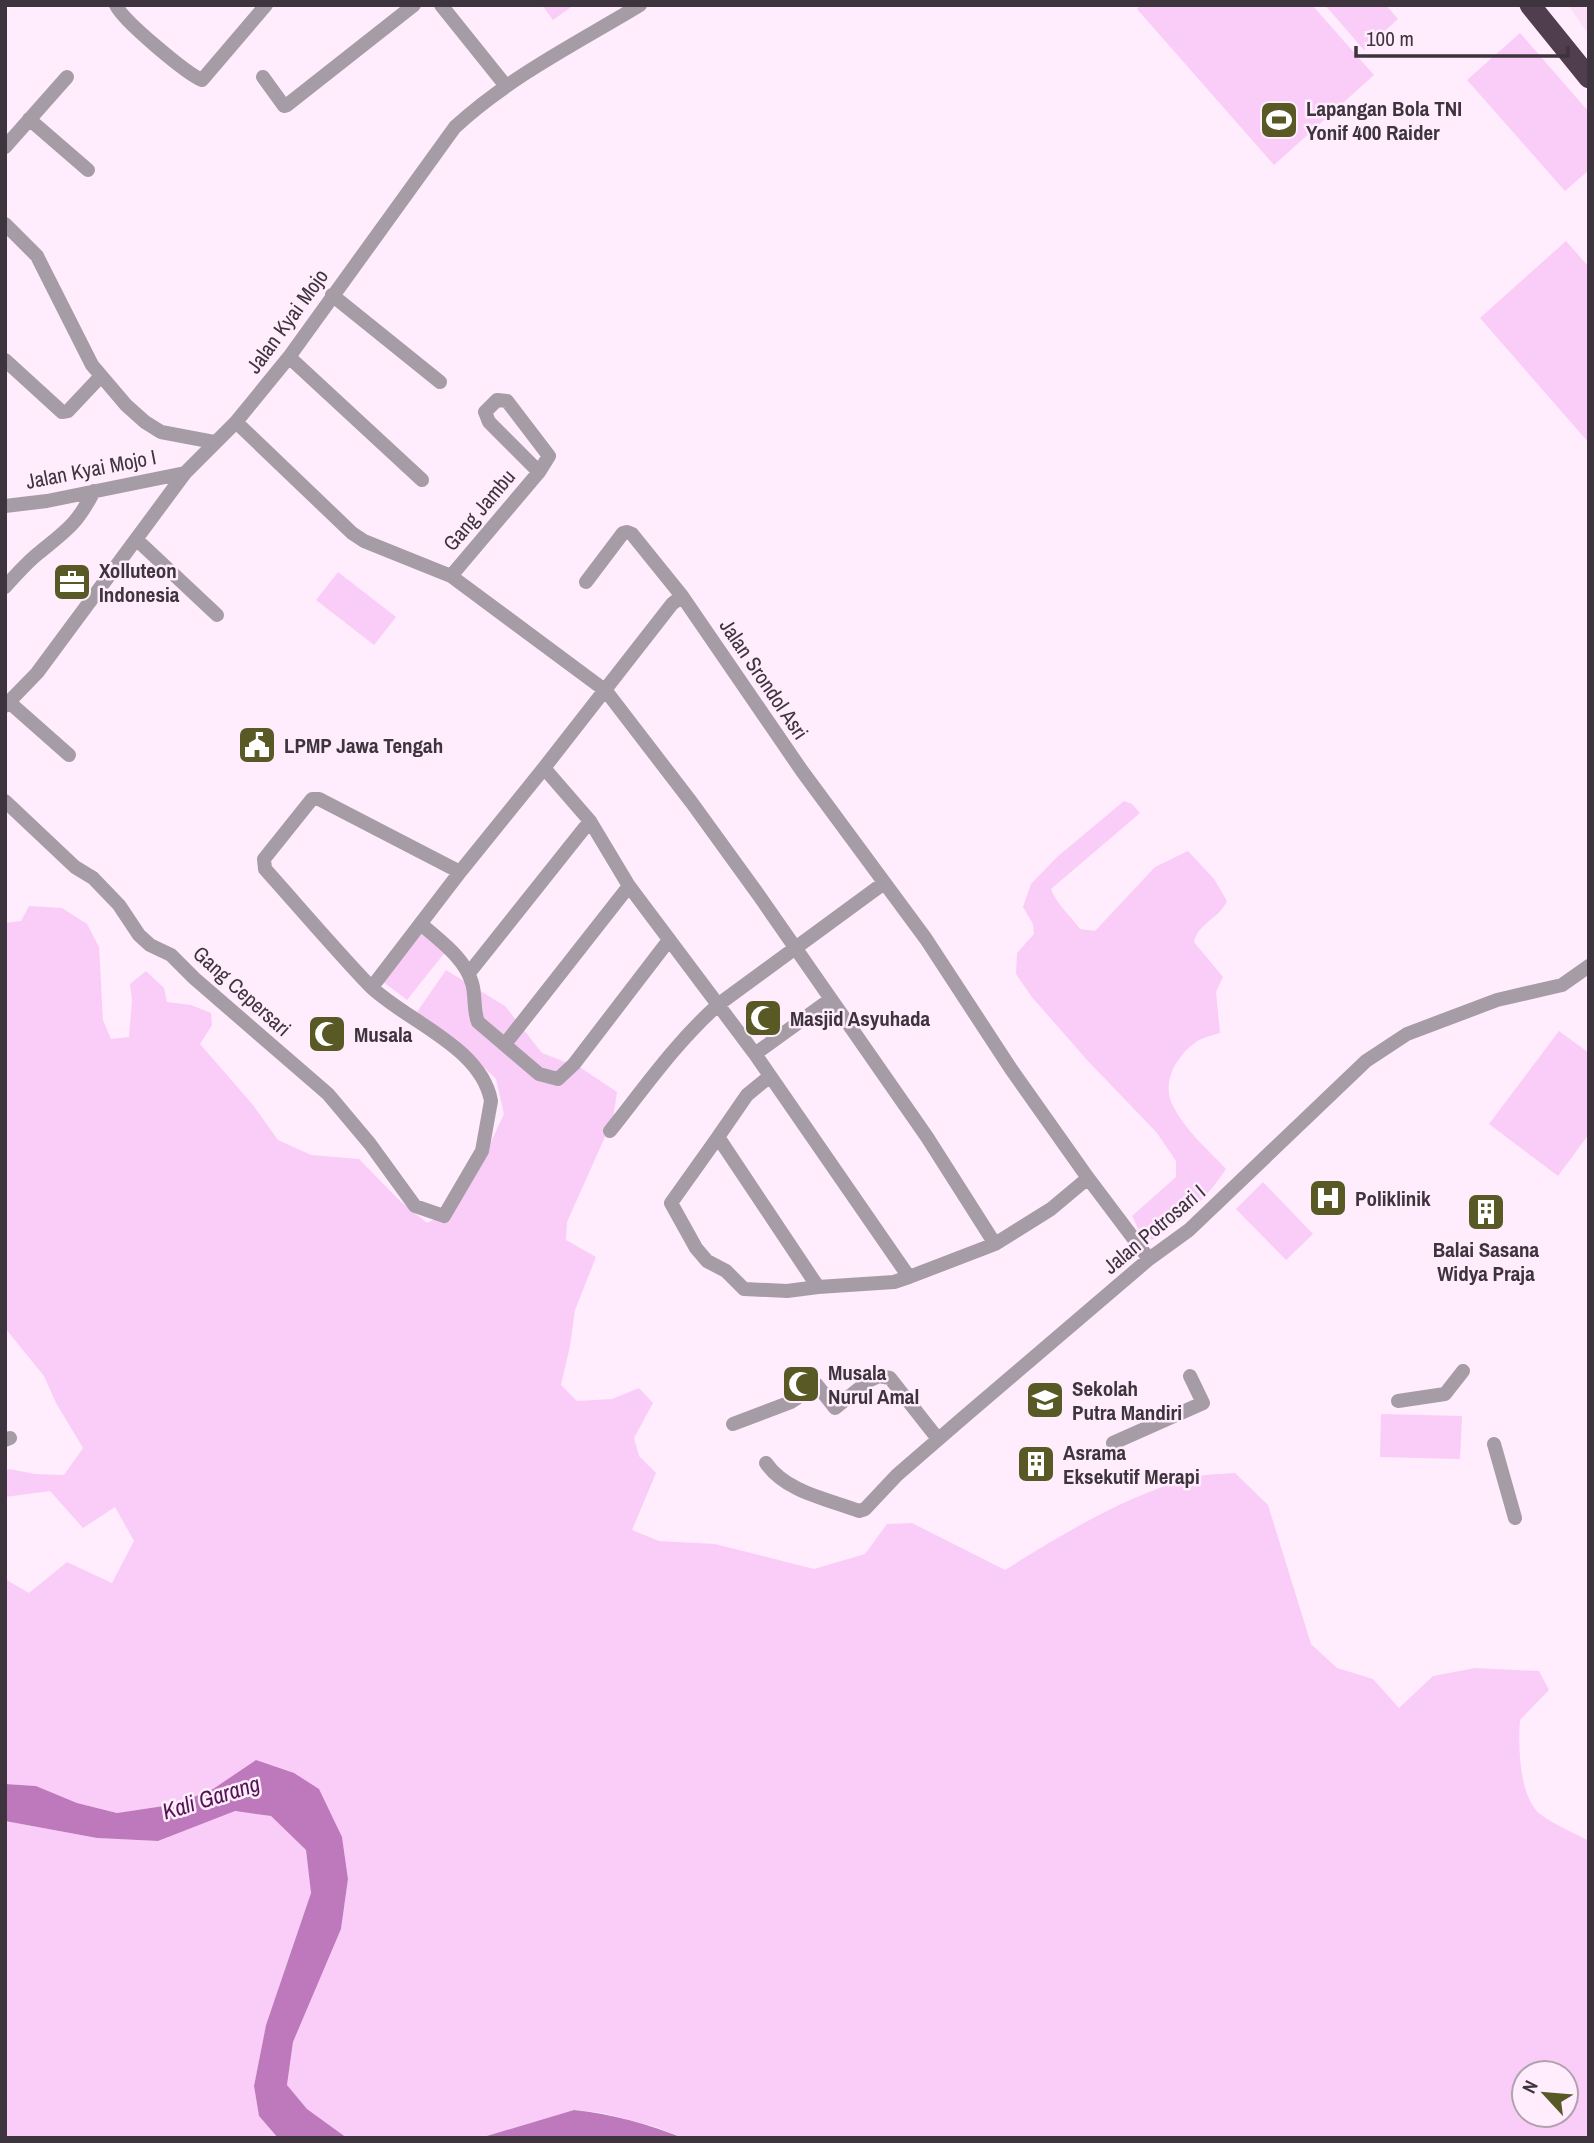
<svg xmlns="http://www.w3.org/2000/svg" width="1594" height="2143" viewBox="0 0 1594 2143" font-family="'Archivo Narrow',sans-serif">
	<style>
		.built { fill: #fbdff9 }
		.green { fill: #f9cdf7; fill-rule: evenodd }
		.water { fill: #be79bc }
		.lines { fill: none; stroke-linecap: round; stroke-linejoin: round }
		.minor { stroke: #a69ca5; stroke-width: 14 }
		.highway { stroke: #503e4f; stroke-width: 21 }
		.labels { text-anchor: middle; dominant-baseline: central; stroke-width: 5; stroke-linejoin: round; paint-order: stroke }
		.poi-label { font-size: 21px; font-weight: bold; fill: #3d343d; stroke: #ffecfd; text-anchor: start }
		.street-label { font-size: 21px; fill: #3d343d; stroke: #ffecfd }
		.water-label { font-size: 23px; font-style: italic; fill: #521352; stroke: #ffecfd }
	</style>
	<rect width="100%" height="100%" fill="#ffecfd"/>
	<!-- built -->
	<path class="built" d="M1568 5H1589V35Z"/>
	<!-- green -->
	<path class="green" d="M542 5H574L553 20Z
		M1140 5H1312L1374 75 1274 165 1137 9Z
		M1325 5H1386L1398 19 1364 50Z
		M1520 33 1589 112V170L1565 191 1467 80Z
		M1566 241 1589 267V443L1480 318Z
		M338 572 396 617 374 645 316 600Z
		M1124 801 1132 804 1140 813 1051 889C1057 905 1070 915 1080 929L1095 931 1155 867 1188 851 1214 879 1227 901C1220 918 1198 923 1194 942L1223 977 1216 992 1220 1033C1213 1035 1205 1037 1199 1040 1178 1053 1160 1082 1173 1106 1185 1130 1208 1150 1226 1169 1208 1197 1181 1222 1152 1240L1140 1232 1132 1216 1176 1177V1161L1157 1133 1087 1060 1031 996 1016 974 1017 953 1034 934 1033 924 1023 907 1031 884 1057 857Z
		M29 906 62 908 87 924 99 947 103 1020 111 1039 129 1037 132 1000 130 984 146 971 164 988 167 1002 191 1005 211 1013 212 1025 200 1044 253 1105 278 1140 311 1155 359 1159 400 1201 427 1223C468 1204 485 1153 504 1114L496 1079 464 1048 417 1012 446 970 505 1006 542 1053 581 1068 617 1092 613 1119 567 1222 566 1240 596 1257 575 1310 570 1346 561 1385 577 1401 612 1399 639 1388 653 1403 634 1438 639 1456 656 1473 632 1530 659 1541 715 1544 814 1569 865 1554 887 1524 912 1523 1005 1570C1064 1533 1125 1496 1193 1477 1206 1474 1222 1474 1235 1473L1268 1505 1311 1644 1337 1668 1373 1679 1399 1708 1433 1676 1475 1668 1539 1671 1549 1690 1520 1720C1518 1745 1519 1797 1540 1814 1554 1825 1573 1832 1589 1841V2138H683L656 2127 602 2113 574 2110 480 2138H347L307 2109 287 2085 293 2042 341 1929 348 1879 342 1837 256 1760 213 1789 177 1804 117 1813 77 1803 36 1786 5 1784V1579L29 1593 67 1562 112 1583 134 1541 115 1507 83 1528 50 1491 5 1497V1472L9 1469 35 1474 64 1475 83 1448 56 1403 44 1376 5 1328V923L21 921ZM1524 2073H1566V2115H1524Z
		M421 932 446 951 407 1000 382 981Z
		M1559 1031 1589 1053V1134L1558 1176 1489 1124Z
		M1263 1182 1313 1234 1286 1260 1236 1209Z
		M1381 1414 1462 1416 1460 1459 1380 1457Z
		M234 1811 271 1816 306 1850 311 1893 266 2025 254 2086 259 2116 278 2138H5V1821L97 1838 158 1841Z"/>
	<!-- water -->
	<path class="water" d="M256 1760 294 1773 319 1789 342 1837 348 1879 341 1929 293 2042 287 2085 307 2109 347 2138H278L259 2116 254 2086 266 2025 311 1893 306 1850 271 1816 235 1811 158 1841 97 1838 5 1821V1784L36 1786 77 1803 117 1813 177 1804 213 1789Z
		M574 2110C612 2114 648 2124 683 2138H480Z"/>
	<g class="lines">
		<!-- minor -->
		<path class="minor" d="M116 5C122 20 187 74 202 80L266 5
			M441 5 506 86
			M263 77 284 106 287 105 414 5
			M29 119 88 170
			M5 147 67 77
			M5 224 37 256 92 365 126 405 145 422 161 432 214 442
			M332 295 440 382
			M289 357 422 480
			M5 360 62 412 68 411 101 376
			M236 422 352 533 364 541 451 576 606 691 692 803 760 897 927 1137 995 1244 1051 1209 1088 1178
			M5 506 47 501 185 473
			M136 539 217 615
			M451 576 539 472 549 456 507 401 497 400 485 412 489 422 539 472
			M586 582 623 533 627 532 632 534 682 596 802 771 926 939 1011 1069 1088 1178 1149 1259
			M5 587C16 575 27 562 40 552 67 530 77 524 94 491
			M9 702 69 755
			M5 706 37 673 185 473 236 422 289 357 455 127C509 77 577 43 640 5
			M544 768 590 821 629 886 755 1054 831 999
			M5 801 75 867 93 878 119 905 139 935 150 945 171 955 194 978 328 1094 370 1144 415 1206 444 1216 482 1151 491 1101C481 1046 405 1021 369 985 333 947 299 907 265 869L264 859 312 799H319L460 872
			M421 924C440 941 465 958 472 983 476 996 473 1010 478 1022L539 1074 558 1079 574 1064 669 940
			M469 973 590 821
			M372 987 460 872 544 768 672 604 682 596
			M505 1044 629 886
			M755 1054 909 1277 995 1244
			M770 1076 747 1095 718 1137 818 1287 894 1282 909 1277
			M610 1131C645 1087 677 1041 719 1004L884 883
			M718 1137 671 1203 696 1248 707 1261 726 1271 744 1289 787 1291 818 1287
			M1398 1401 1445 1394 1463 1371
			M733 1424 791 1402 817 1385 835 1408 870 1380 879 1376 890 1378 938 1439
			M5 1440 10 1438
			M1113 1443 1203 1403 1190 1376
			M1494 1444 1515 1518
			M766 1463C786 1492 827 1499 859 1511L865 1509 897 1475 964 1417 1149 1259 1189 1230 1366 1061 1407 1034 1497 1000 1562 985 1589 966"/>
		<!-- highway -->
		<path class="highway" d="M1530 5 1589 78"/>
	</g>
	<!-- icons -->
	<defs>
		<symbol id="stadium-square" viewBox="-11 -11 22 22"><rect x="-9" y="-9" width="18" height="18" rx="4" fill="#595926" stroke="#ffecfd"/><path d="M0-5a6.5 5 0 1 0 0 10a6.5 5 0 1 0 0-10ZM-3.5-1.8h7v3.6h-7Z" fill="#fff"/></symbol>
		<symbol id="office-square" viewBox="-11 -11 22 22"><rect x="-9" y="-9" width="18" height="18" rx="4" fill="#595926" stroke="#ffecfd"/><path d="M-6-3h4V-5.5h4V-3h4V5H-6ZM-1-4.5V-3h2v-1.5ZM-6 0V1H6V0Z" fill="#fff"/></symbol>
		<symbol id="civic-square" viewBox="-11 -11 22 22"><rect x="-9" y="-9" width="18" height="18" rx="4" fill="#595926" stroke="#ffecfd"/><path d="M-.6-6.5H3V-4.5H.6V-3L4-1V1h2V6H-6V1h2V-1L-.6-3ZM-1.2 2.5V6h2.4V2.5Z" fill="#fff"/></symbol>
		<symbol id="mosque-square" viewBox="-11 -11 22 22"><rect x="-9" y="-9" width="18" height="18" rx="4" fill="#595926" stroke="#ffecfd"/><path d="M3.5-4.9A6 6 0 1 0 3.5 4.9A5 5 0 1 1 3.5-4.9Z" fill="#fff"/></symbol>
		<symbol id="hospital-square" viewBox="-11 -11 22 22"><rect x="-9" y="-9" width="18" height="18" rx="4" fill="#595926" stroke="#ffecfd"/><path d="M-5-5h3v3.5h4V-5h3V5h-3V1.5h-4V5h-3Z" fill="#fff"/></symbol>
		<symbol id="building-square" viewBox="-11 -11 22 22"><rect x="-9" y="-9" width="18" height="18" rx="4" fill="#595926" stroke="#ffecfd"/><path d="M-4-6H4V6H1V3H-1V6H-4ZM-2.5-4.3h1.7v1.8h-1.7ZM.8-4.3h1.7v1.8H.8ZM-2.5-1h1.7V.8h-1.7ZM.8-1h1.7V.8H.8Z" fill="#fff"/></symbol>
		<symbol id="school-square" viewBox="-11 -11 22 22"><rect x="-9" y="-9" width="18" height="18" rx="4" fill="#595926" stroke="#ffecfd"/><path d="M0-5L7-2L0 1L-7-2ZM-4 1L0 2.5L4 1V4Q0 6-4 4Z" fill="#fff"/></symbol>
	</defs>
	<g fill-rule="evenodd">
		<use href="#stadium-square" x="1257" y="98" width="44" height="44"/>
		<use href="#office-square" x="50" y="560" width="44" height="44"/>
		<use href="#civic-square" x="235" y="723" width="44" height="44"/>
		<use href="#mosque-square" x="741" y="996" width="44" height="44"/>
		<use href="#mosque-square" x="305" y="1012" width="44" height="44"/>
		<use href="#hospital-square" x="1306" y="1176" width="44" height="44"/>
		<use href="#building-square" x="1464" y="1190" width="44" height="44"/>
		<use href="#mosque-square" x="779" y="1362" width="44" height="44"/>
		<use href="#school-square" x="1023" y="1378" width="44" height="44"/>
		<use href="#building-square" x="1014" y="1442" width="44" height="44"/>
	</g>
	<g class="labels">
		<!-- poi labels -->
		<g class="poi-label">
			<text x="1306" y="108">Lapangan Bola TNI<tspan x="1306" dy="24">Yonif 400 Raider</tspan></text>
			<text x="99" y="570">Xolluteon<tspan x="99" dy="24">Indonesia</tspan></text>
			<text x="284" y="745">LPMP Jawa Tengah</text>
			<text x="790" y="1018">Masjid Asyuhada</text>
			<text x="354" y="1034">Musala</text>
			<text x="1355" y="1198">Poliklinik</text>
			<text x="1486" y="1249" text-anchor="middle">Balai Sasana<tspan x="1486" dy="24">Widya Praja</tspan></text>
			<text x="828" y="1372">Musala<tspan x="828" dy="24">Nurul Amal</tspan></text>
			<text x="1072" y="1388">Sekolah<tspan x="1072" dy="24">Putra Mandiri</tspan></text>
			<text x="1063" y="1452">Asrama<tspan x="1063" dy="24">Eksekutif Merapi</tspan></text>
		</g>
		<!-- street labels -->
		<g class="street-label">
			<text transform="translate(287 321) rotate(-54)">Jalan Kyai Mojo</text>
			<text transform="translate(91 469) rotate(-11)">Jalan Kyai Mojo I</text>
			<text transform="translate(479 510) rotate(-50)">Gang Jambu</text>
			<text transform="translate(764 679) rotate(56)">Jalan Srondol Asri</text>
			<text transform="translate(242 991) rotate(42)">Gang Cepersari</text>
			<text transform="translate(1154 1229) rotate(-40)">Jalan Potrosari I</text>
		</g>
		<!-- water labels -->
		<g class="water-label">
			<text transform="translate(211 1797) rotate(-17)">Kali Garang</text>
		</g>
	</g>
	<!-- border -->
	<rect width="1594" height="2143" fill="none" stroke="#3d343d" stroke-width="14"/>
	<!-- north arrow -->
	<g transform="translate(1545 2094) rotate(296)"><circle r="33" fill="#ffecfd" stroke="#b1a2b0" stroke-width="2"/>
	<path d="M0-5L12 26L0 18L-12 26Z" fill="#595926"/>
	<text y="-10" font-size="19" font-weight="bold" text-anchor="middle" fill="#3d343d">N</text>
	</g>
	<!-- scale -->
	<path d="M1356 46v10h212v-10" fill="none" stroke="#3d343d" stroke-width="3.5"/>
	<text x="1366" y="46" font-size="21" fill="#3d343d" stroke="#ffecfd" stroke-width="5" paint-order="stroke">100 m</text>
</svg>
